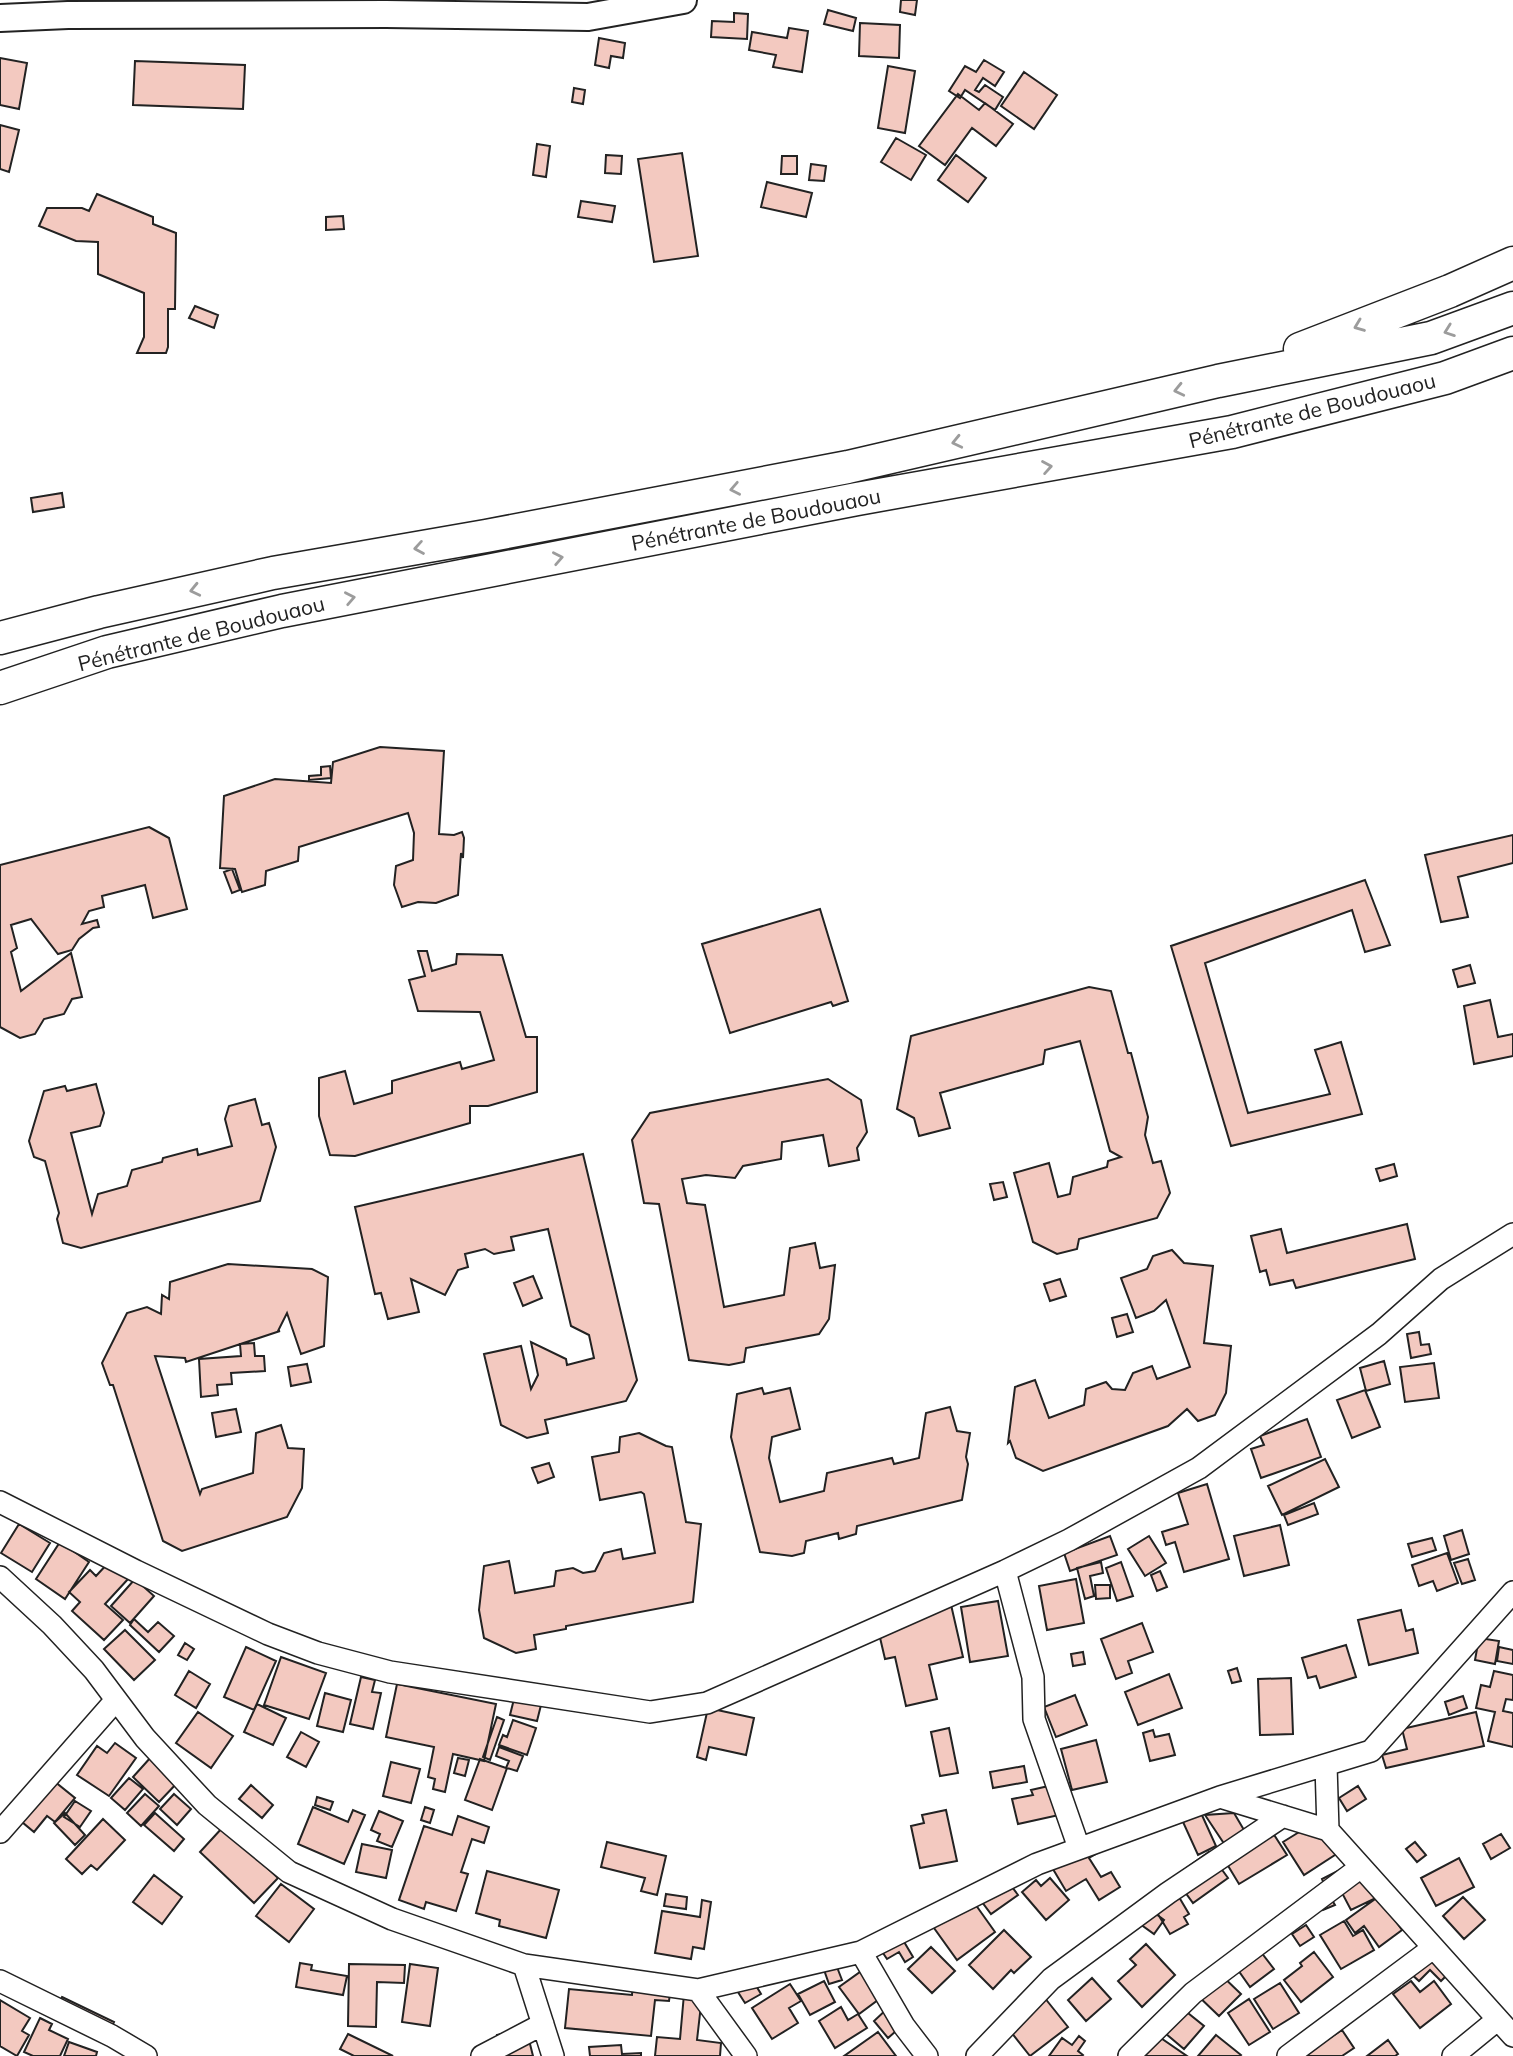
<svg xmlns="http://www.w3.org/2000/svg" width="1513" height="2056" viewBox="0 0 1513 2056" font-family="Mulish,sans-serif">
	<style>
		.building { fill: #f3c9c0; stroke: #222; stroke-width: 2 }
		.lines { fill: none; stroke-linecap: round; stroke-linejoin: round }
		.minor-casing { stroke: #222; stroke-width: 24 }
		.major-casing { stroke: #222; stroke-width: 30 }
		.highway-casing { stroke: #222; stroke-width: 35 }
		.minor { stroke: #fff; stroke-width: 21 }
		.major { stroke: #fff; stroke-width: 26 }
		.highway { stroke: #fff; stroke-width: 32 }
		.oneway { stroke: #9c9c9c }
		.labels { text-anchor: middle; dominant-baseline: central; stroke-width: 5; stroke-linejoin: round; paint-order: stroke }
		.street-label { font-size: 21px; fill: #222; stroke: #fff }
	</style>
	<rect width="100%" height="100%" fill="#fff"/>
	<!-- building -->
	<path class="building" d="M901 0H917L915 15 900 12Z
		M828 10 856 18 853 31 824 24Z
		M734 13 748 14 747 39 711 37 712 21 734 22Z
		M860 23 900 25 899 58 859 56Z
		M789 28 808 31 802 72 773 67 776 55 749 50 752 32 787 38Z
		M599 38 625 43 623 58 611 56 609 68 595 65Z
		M0 58 27 63 19 109 0 105Z
		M984 60 1004 72 995 86 983 78 975 90 979 92 985 85 1003 97 995 110 965 90 960 98 949 91 965 66 976 72Z
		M135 61 245 65 243 109 133 105Z
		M888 66 915 71 905 133 878 128Z
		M1024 72 1057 95 1034 129 1001 106Z
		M574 88 585 90 583 104 572 102Z
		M958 94 979 110 985 103 1013 124 996 146 972 128 945 165 919 146Z
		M0 125 19 130 9 172 0 169Z
		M896 138 926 155 911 180 881 162Z
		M537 144 550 146 546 177 533 175Z
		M682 153 698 256 654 262 638 159Z
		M606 155 622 156 621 174 605 173Z
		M956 155 986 178 968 202 938 180Z
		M782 156H797V174H781Z
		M811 164 826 166 824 181 809 180Z
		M767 182 812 193 806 217 761 207Z
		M97 194 153 217V224L176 233 175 309H168V347L166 353H137L144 337V293L98 274V242L76 241 39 226 47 208H82L89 211Z
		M581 201 615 206 612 222 578 217Z
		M343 216 344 229 326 230V217Z
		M195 306 218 315 214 328 189 318Z
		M62 493 64 507 33 512 31 498Z
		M380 747 444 751 439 834 454 835 462 832 464 838 463 858 461 853 458 895 436 903 418 902 402 907 394 885 396 866 413 860 414 833 408 813 299 847 298 861 266 871 265 885 242 892 235 869 220 868 224 796 275 779 331 783 333 762Z
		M330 766 331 778 309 780V776L321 775V767Z
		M149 827 169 838 187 909 153 918 145 885 102 896 104 907 89 911 82 924 97 920 99 927 93 928 79 939 72 950 58 954 31 919 11 925 17 948 11 952 21 991 71 953 82 997 72 999 64 1014 44 1019 35 1034 20 1038 0 1027V865Z
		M1513 835V863L1458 877 1468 917 1441 922 1425 855Z
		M232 869 240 890 232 893 224 872Z
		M1365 880 1390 945 1365 952 1352 910 1205 963 1248 1113 1330 1094 1315 1050 1341 1042 1362 1114 1231 1146 1171 946Z
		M820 909 848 1001 833 1006 831 1002 730 1033 702 944Z
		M418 951H427L432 971 456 964 457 954 502 955 526 1037H537V1092L488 1106H470V1123L355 1156 330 1155 319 1116V1078L345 1071 354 1104 392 1093V1081L460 1062 462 1069 494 1060 480 1012 418 1011 409 980 425 976Z
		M1470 965 1475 983 1458 987 1453 970Z
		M1089 987 1111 991 1128 1053H1131L1148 1117 1145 1135 1153 1163 1161 1161 1170 1193 1157 1218 1079 1239 1077 1249 1057 1254 1033 1242 1014 1173 1049 1163 1058 1197 1070 1194 1073 1177 1107 1167 1108 1161 1121 1157 1110 1151 1080 1041 1045 1050 1043 1064 940 1093 950 1128 919 1136 914 1118 897 1109 911 1036Z
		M1490 1000 1498 1037 1513 1034V1056L1474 1064 1464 1006Z
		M828 1079 861 1100 867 1132 857 1148 859 1160 829 1166 823 1135 782 1142 781 1159 743 1166 735 1178 706 1175 682 1179 687 1203 705 1205 724 1307 784 1295 790 1248 815 1243 820 1268 835 1265 829 1319 819 1334 746 1348 744 1362 729 1365 689 1360 659 1204 644 1203 632 1140 650 1113Z
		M96 1084 104 1113 100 1126 71 1133 92 1214 98 1194 127 1186 132 1170 162 1162 163 1158 197 1149 198 1155 232 1146 225 1119 229 1106 255 1099 262 1125 269 1123 276 1147 260 1201 81 1248 63 1243 57 1219 59 1213 45 1161 34 1157 29 1141 44 1091 65 1086 67 1091Z
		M583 1154 637 1380 626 1401 545 1420 548 1433 527 1438 501 1425 484 1354 521 1346 531 1389 538 1375 531 1342 566 1359 567 1365 594 1358 589 1335 571 1326 548 1229 511 1237 514 1250 494 1254 485 1249 465 1254 468 1267 458 1270 445 1295 411 1279 419 1312 388 1319 381 1293 375 1294 355 1207Z
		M1394 1164 1397 1176 1380 1181 1376 1169Z
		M1003 1182 1007 1197 994 1200 990 1184Z
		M1407 1224 1415 1259 1296 1288 1293 1280 1270 1285 1266 1270 1260 1272 1251 1236 1281 1229 1287 1253Z
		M1172 1250 1184 1263 1213 1266 1204 1343 1231 1346 1226 1393 1215 1415 1198 1421 1187 1409 1168 1426 1043 1471 1016 1458 1010 1441 1008 1443 1015 1387 1035 1380 1049 1418 1084 1405 1086 1389 1106 1382 1112 1389 1125 1390 1133 1373 1152 1366 1157 1379 1190 1367 1166 1300 1154 1311 1136 1318 1121 1278 1147 1269 1153 1256Z
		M228 1264 312 1269 328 1277 324 1346 301 1354 287 1313 278 1331H280L186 1362 185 1358 155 1356 200 1494 202 1489 253 1473 256 1433 281 1425 288 1448 304 1449 302 1488 287 1517 182 1551 163 1541 113 1385H110L102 1363 127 1313 147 1307 161 1314 162 1295 169 1299 170 1282Z
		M533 1276 542 1298 523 1306 514 1283Z
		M1060 1279 1066 1296 1050 1301 1044 1284Z
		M1127 1314 1133 1332 1117 1337 1112 1318Z
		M1419 1332 1421 1345 1429 1344 1431 1354 1411 1358 1407 1334Z
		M254 1343 255 1356H264L265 1371 231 1373 232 1384 217 1385 218 1395 201 1397 199 1359 241 1356 240 1344Z
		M1384 1361 1390 1384 1366 1391 1360 1368Z
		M1434 1363 1439 1398 1405 1402 1400 1367Z
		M307 1364 311 1382 291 1386 288 1367Z
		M762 1388 764 1394 790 1388 800 1429 772 1437 769 1458 780 1502 824 1491 827 1473 892 1458 894 1464 919 1458 926 1413 950 1407 957 1431 970 1433 966 1457 968 1464 962 1500 857 1526 856 1534 839 1539 838 1533 806 1541 804 1553 792 1556 760 1552 731 1437 737 1394Z
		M1365 1390 1380 1427 1352 1438 1337 1400Z
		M236 1409 241 1432 216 1437 212 1413Z
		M1307 1419 1321 1457 1261 1478 1251 1449 1264 1445 1260 1436Z
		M639 1433 666 1446 672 1447 686 1522 701 1524 693 1602 566 1626V1629L534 1635 536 1649 516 1653 484 1638 479 1610 484 1566 509 1561 515 1593 554 1586 556 1571 573 1568 583 1573 595 1571 604 1553 621 1549 623 1559 655 1553 644 1494 641 1492 600 1500 592 1457 619 1452 620 1437Z
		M1325 1459 1339 1487 1282 1515 1268 1486Z
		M549 1463 554 1477 538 1483 532 1468Z
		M1207 1484 1229 1559 1184 1572 1175 1542 1166 1545 1162 1532 1188 1524 1178 1493Z
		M1314 1503 1318 1514 1288 1525 1284 1515Z
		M19 1524 50 1543 32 1572 1 1553Z
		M1280 1525 1289 1565 1244 1576 1234 1536Z
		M1462 1530 1469 1554 1451 1560 1444 1536Z
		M1110 1536 1117 1555 1070 1571 1064 1553Z
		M1149 1536 1166 1563 1145 1576 1128 1549Z
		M1432 1538 1436 1550 1412 1557 1408 1544Z
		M60 1542 89 1562 65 1599 36 1579Z
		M1447 1553 1458 1583 1437 1591 1433 1581 1419 1586 1412 1565Z
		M1468 1559 1475 1580 1462 1584 1454 1563Z
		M110 1561 129 1578 105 1604 123 1620 104 1640 72 1611 80 1602 69 1592 90 1570 96 1576Z
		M1101 1562 1103 1573 1090 1576 1094 1596 1085 1599 1077 1568Z
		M1121 1562 1133 1596 1117 1601 1106 1568Z
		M1160 1571 1167 1587 1157 1591 1151 1575Z
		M135 1579 154 1596 130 1623 111 1606Z
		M1076 1579 1084 1623 1047 1630 1039 1586Z
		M1095 1585H1110V1598L1096 1599Z
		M949 1596 963 1657 929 1665 937 1699 906 1706 895 1657 885 1659 878 1629Z
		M998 1601 1008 1656 970 1662 961 1607Z
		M1401 1610 1406 1631 1413 1629 1418 1653 1369 1665 1358 1620Z
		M134 1619 148 1632 158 1622 174 1636 159 1652 130 1625Z
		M1142 1623 1153 1652 1128 1661 1132 1673 1116 1679 1101 1639Z
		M125 1630 155 1660 134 1680 104 1649Z
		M1479 1638 1499 1641 1495 1664 1475 1660Z
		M185 1643 194 1649 187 1660 178 1655Z
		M1346 1645 1356 1677 1320 1688 1316 1676 1308 1678 1302 1658Z
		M246 1647 276 1661 254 1710 224 1697Z
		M1499 1647 1513 1650V1664L1497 1661Z
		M1083 1652 1085 1664 1073 1666 1071 1654Z
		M281 1657 326 1673 309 1719 264 1705Z
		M1237 1668 1241 1681 1232 1683 1228 1671Z
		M189 1671 210 1684 196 1708 175 1695Z
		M1494 1671 1513 1675V1700L1506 1699 1503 1711 1513 1713V1747L1488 1741 1495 1712 1476 1708 1481 1685 1490 1687Z
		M1169 1674 1182 1708 1138 1725 1125 1692Z
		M361 1677 375 1680 372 1692 381 1693 373 1729 350 1724Z
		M1291 1678 1293 1734 1260 1735 1258 1679Z
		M397 1684 496 1704 484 1761 453 1754 445 1792 433 1789 435 1779 428 1777 434 1747 386 1737Z
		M325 1693 351 1700 343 1732 317 1726Z
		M1075 1695 1087 1725 1056 1737 1044 1707Z
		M1463 1696 1467 1708 1449 1715 1445 1702Z
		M514 1699 541 1705 537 1721 510 1715Z
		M257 1704 286 1718 273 1745 244 1732Z
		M708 1708 754 1718 746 1755 709 1747 706 1760 697 1757Z
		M198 1712 233 1736 211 1768 176 1743Z
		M1476 1712 1484 1746 1386 1768 1382 1755 1407 1749 1402 1729Z
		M497 1717 504 1720 490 1760 483 1757Z
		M513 1720 536 1728 527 1755 499 1745 503 1735 507 1737Z
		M949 1728 958 1773 940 1776 931 1732Z
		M1153 1730 1155 1737 1169 1734 1175 1755 1150 1761 1143 1733Z
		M301 1732 319 1742 306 1767 287 1757Z
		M1096 1740 1107 1782 1072 1790 1061 1749Z
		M115 1743 136 1758 109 1796 77 1775 97 1746 107 1753Z
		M499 1747 523 1756 517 1771 507 1768 492 1810 465 1800 480 1759 506 1768 509 1761 496 1756Z
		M151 1757 178 1782 159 1802 133 1777Z
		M458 1758 469 1760 465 1776 454 1773Z
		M391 1762 420 1769 411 1803 383 1796Z
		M1024 1766 1027 1782 993 1788 990 1772Z
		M49 1777 75 1798 55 1822 47 1816 34 1832 16 1817Z
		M129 1778 143 1789 125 1810 111 1798Z
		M251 1785 273 1805 262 1818 239 1799Z
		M1053 1785 1059 1815 1018 1824 1012 1799 1033 1795 1031 1790Z
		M1358 1786 1366 1799 1347 1811 1339 1798Z
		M145 1794 159 1806 141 1826 127 1813Z
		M174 1794 191 1809 177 1825 160 1809Z
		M317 1797 333 1802 330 1810 315 1805Z
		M75 1801 91 1811 80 1827 64 1817Z
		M313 1807 348 1822 353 1810 365 1815 344 1864 298 1844Z
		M425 1807 434 1810 430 1823 421 1820Z
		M946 1810 957 1861 920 1868 911 1826 924 1823 922 1815Z
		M379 1811 403 1821 392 1847 377 1841 380 1834 371 1830Z
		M65 1813 85 1835 75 1845 54 1823Z
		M155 1813 184 1839 174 1851 144 1825Z
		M1201 1813 1216 1846 1198 1855 1183 1822Z
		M1234 1813 1244 1830 1225 1845 1205 1815Z
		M458 1816 489 1827 484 1843 472 1839 461 1872 468 1874 456 1911 426 1902 424 1909 399 1900 424 1826 452 1835Z
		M103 1819 125 1840 97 1870 91 1865 82 1874 66 1859Z
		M1317 1821 1338 1853 1304 1875 1283 1842Z
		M223 1827 278 1878 254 1903 200 1852Z
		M1271 1830 1287 1855 1239 1884 1224 1859Z
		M1501 1834 1510 1848 1491 1859 1483 1844Z
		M1088 1841 1096 1854 1089 1858 1101 1877 1111 1872 1120 1887 1099 1900 1086 1879 1066 1891 1050 1864Z
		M607 1842 666 1856 657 1895 641 1891 645 1878 601 1867Z
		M1415 1842 1426 1855 1417 1862 1406 1849Z
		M362 1844 392 1850 386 1878 356 1872Z
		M1209 1852 1228 1878 1193 1903 1174 1877Z
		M1459 1858 1474 1887 1436 1906 1421 1878Z
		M1359 1860 1378 1897 1351 1910 1340 1889 1329 1895 1335 1905 1323 1910 1315 1895 1326 1889 1322 1879Z
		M487 1871 559 1890 546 1938 499 1926 500 1920 476 1913Z
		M154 1875 182 1897 162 1924 133 1902Z
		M1003 1875 1018 1895 991 1914 976 1894Z
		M1050 1878 1069 1900 1046 1920 1022 1892 1036 1880 1041 1886Z
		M281 1884 314 1909 289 1942 256 1916Z
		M1176 1892 1189 1914 1184 1917 1188 1924 1170 1934 1153 1906Z
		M666 1894 687 1897 686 1909 664 1906Z
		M968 1894 995 1932 957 1960 929 1921Z
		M1378 1897 1402 1930 1379 1947 1364 1926 1355 1933 1346 1920Z
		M1463 1897 1485 1920 1464 1939 1443 1916Z
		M702 1900 711 1902 704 1949 693 1947 691 1959 655 1953 662 1911 700 1917Z
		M1140 1902 1164 1920 1154 1934 1129 1916Z
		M1344 1921 1353 1936 1363 1930 1374 1950 1341 1969 1320 1935Z
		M1306 1925 1314 1937 1300 1946 1292 1934Z
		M1004 1930 1031 1957 1014 1973 1011 1970 993 1989 969 1965Z
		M900 1935 913 1957 905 1962 899 1952 887 1959 879 1947Z
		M1254 1943 1274 1969 1250 1987 1231 1960Z
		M1146 1944 1175 1975 1142 2007 1118 1981 1136 1965 1130 1959Z
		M931 1947 955 1971 932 1993 908 1969Z
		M1314 1952 1333 1977 1301 2002 1284 1980 1302 1966 1300 1963Z
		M1412 1954 1456 1966 1441 1981 1430 1970 1419 1981 1409 1972Z
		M835 1962 842 1980 829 1984 823 1967Z
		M300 1963 312 1965 311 1970 347 1976 343 1995 296 1987Z
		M349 1964 405 1965 404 1983 377 1982 376 2027 348 2026Z
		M410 1964 438 1968 430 2026 402 2022Z
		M867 1967 886 1994 859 2014 839 1987Z
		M1217 1971 1241 1994 1219 2016 1195 1993Z
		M1092 1978 1111 1999 1086 2021 1068 2000Z
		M752 1979 761 1994 745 2003 736 1989Z
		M824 1981 835 2002 810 2015 798 1994Z
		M1411 1981 1420 1992 1434 1981 1451 2004 1420 2028 1393 1994Z
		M1280 1983 1299 2013 1273 2029 1254 1999Z
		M633 1984 670 1994 669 2001 655 2000 651 2036 565 2028 569 1989 632 1995Z
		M790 1984 801 2001 789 2008 798 2023 772 2039 752 2008Z
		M684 1994 702 1996 697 2040 721 2043 720 2056H655L657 2037 680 2039Z
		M62 1997 114 2022 107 2037 52 2018Z
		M1044 1997 1068 2027 1030 2056 1011 2032Z
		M1249 1999 1270 2032 1249 2045 1228 2013Z
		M0 2000 30 2018 22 2031 29 2035 17 2056 0 2046Z
		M1178 2005 1204 2026 1184 2049 1159 2028Z
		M841 2007 848 2020 858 2014 867 2028 835 2048 819 2021Z
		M889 2007 904 2024 888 2038 874 2021Z
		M40 2018 52 2024 49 2030 68 2039 60 2056H33L24 2052Z
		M526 2028 533 2056H486L500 2047 497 2035Z
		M1342 2030 1354 2048 1342 2056H1306L1305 2054Z
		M878 2032 896 2056H844Z
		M1152 2032 1187 2056H1135Z
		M348 2034 393 2056H354L340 2049Z
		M1216 2035 1241 2055 1240 2056H1198Z
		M1079 2036 1085 2041 1078 2051 1083 2055 1082 2056H1049L1062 2038 1072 2045Z
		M1388 2040 1398 2054 1395 2056H1367Z
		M69 2042 97 2052 96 2056H64Z
		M621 2045 622 2054 641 2053V2056H590L589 2047Z"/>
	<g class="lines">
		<defs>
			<path id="minor" d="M0 1502 136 1571 268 1634 318 1653 390 1672 650 1712 707 1703 1005 1571 1069 1540 1199 1468 1379 1334 1441 1279 1513 1234
				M1005 1571 1033 1677 1034 1719 1079 1848
				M0 1577 52 1625 94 1670 145 1738 207 1805 289 1872 392 1919 524 1965 698 1990 861 1952 1037 1864 1220 1797 1328 1830 1513 2036
				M1326 1765 1328 1830
				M1220 1797 1371 1751 1513 1592
				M0 1832 116 1700
				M861 1952 904 2026 927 2056
				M524 1965 553 2056
				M0 1981 112 2036 146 2056
				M698 1990 746 2056
				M482 2056 543 2024
				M977 2056 1051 1979 1168 1893 1283 1816
				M1129 2056 1193 1993 1361 1867
				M1288 2056 1433 1948
				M1453 2056 1497 2020"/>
			<path id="major" d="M0 18 68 15 386 14 588 17 683 0"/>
			<path id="highway" d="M1300 349 1450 291 1513 263
				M0 638 99 612 273 573 486 536 848 467 1218 381 1431 338 1513 308
				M0 688 107 652 282 611 857 499 1232 432 1445 378 1513 353"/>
		</defs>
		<!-- minor casing -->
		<use href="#minor" class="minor-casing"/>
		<!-- major casing -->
		<use href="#major" class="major-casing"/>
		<!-- highway casing -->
		<use href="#highway" class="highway-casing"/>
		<!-- minor -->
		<use href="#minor" class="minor"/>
		<!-- major -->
		<use href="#major" class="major"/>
		<!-- highway -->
		<use href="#highway" class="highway"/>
	</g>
	<!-- one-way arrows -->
	<defs><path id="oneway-chevron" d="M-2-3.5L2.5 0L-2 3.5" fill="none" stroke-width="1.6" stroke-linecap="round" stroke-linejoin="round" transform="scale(1.75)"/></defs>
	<g class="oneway">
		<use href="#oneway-chevron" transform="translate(1359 326) rotate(159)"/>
		<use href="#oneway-chevron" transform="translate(1449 331) rotate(160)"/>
		<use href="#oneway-chevron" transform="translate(1179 390) rotate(167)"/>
		<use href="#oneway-chevron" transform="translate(957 442) rotate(167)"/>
		<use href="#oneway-chevron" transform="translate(1047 467) rotate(-10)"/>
		<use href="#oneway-chevron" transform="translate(735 489) rotate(169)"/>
		<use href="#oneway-chevron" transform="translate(419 548) rotate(170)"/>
		<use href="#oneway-chevron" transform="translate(558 558) rotate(-11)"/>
		<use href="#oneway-chevron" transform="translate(195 590) rotate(167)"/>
		<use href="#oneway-chevron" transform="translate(350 598) rotate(-11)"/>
	</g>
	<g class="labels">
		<!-- street labels -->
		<g class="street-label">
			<text transform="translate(1312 410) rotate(-14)">Pénétrante de Boudouaou</text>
			<text transform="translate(756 519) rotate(-11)">Pénétrante de Boudouaou</text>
			<text transform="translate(201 633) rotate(-14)">Pénétrante de Boudouaou</text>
		</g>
	</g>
</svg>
